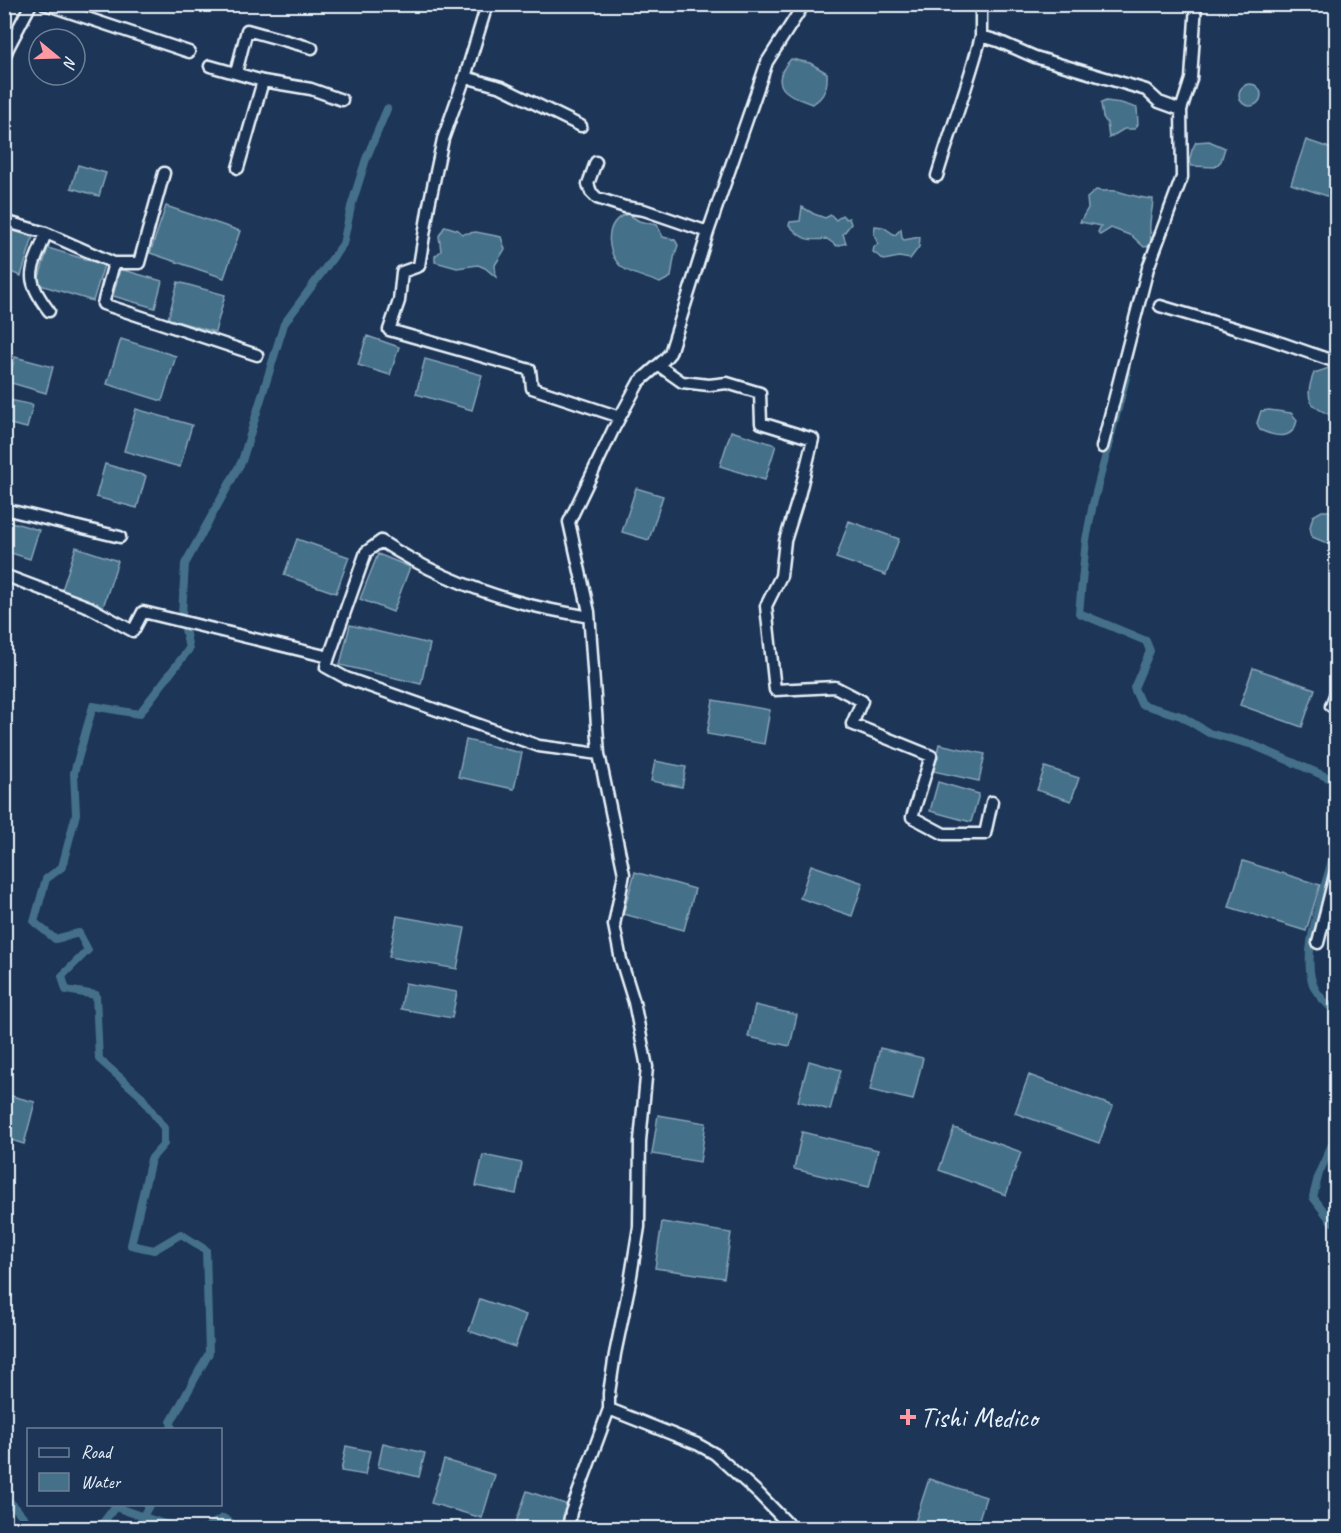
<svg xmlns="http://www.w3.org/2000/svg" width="1341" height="1533" viewBox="0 0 1341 1533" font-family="Caveat,sans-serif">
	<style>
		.water { fill: #45708a; stroke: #86a4b6; stroke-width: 1.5 }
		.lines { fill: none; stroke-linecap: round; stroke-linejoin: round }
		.canal { stroke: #45708a; stroke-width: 8 }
		.minor-casing { stroke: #e8f1f8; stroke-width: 15 }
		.minor { stroke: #1d3557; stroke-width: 10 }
		.poi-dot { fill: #ff9aa2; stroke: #1d3557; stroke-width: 2 }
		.labels { text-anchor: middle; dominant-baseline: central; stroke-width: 6; stroke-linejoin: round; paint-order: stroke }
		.poi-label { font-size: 28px; fill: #e8f1f8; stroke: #1d3557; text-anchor: start }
	</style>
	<rect width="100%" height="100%" fill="#1d3557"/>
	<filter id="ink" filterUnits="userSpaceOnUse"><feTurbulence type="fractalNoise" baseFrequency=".0167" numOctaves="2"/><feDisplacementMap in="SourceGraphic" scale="12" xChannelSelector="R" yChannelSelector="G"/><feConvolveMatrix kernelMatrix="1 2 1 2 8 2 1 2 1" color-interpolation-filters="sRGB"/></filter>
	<g filter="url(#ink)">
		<!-- water -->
		<path class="water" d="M791 59 810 63 827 73C828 87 824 98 812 104 786 95 767 85 791 59Z
			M1239 95a11 11 0 1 1 22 0a11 11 0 1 1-22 0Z
			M1106 101 1121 103 1137 108 1138 124 1135 129H1124L1109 138 1107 123 1103 117 1101 103Z
			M1306 140 1336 150V199L1291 184Z
			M1209 141 1225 148 1221 161 1215 167 1192 166 1189 162 1192 150 1196 142Z
			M78 165 106 173 99 196 71 188Z
			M1096 190C1104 192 1110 190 1117 191 1130 195 1139 198 1153 199 1153 208 1150 216 1150 225 1149 232 1152 238 1150 246L1144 247 1132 236 1111 228 1100 235 1098 232 1101 226 1080 222 1088 208 1087 198Z
			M166 206 240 231 224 278 150 253Z
			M802 207 814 214 825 218 831 215 836 220 842 215 846 219 849 218 851 224 843 234 846 243 837 246 827 239C806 241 803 240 789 225L790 222 800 221Z
			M628 214 639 221 657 225 663 237 675 240 678 245 674 258 671 277 660 283C649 278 633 275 623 268 605 255 603 219 628 214Z
			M445 226 458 230 462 234 476 232 501 237 505 249 495 265 496 277 485 268 478 265 457 268 435 262V256L441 251 439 236Z
			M875 226 883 227 895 235 901 229 902 238 904 240 920 237 919 247 910 259 899 257 884 260 873 252 874 247 878 244 874 234Z
			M5 228 33 237 21 276 5 270Z
			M48 248 104 265 93 301 37 284Z
			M120 269 162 281 155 308 113 296Z
			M178 282 225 295 215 332 168 319Z
			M367 336 399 347 390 375 358 365Z
			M121 339 176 356 162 401 107 384Z
			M15 357 53 367 46 393 8 382Z
			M425 359 482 375 472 410 416 394Z
			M1329 368 1336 369V417C1310 408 1303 400 1314 373Z
			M5 399 33 405 27 428 5 423Z
			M136 409 192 425 180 467 124 451Z
			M1269 410 1291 413 1297 420C1293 441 1276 437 1260 430L1257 423 1261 411Z
			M731 431 776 445 765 480 720 466Z
			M105 464 146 476 137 508 96 497Z
			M636 488 663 496 649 540 622 532Z
			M1322 511H1329L1336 516 1335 544 1327 543 1312 537 1310 527 1313 516Z
			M4 520 39 530 30 559 5 551Z
			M849 521 899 539 886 575 836 558Z
			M297 539 349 557 336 593 284 575Z
			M76 547 118 561 103 607 61 593Z
			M378 554 410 567 393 612 360 599Z
			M350 625 430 644 421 684 340 665Z
			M1253 668 1315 689 1302 727 1240 705Z
			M713 700 770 710 764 744 707 734Z
			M466 740 522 753 514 789 458 777Z
			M939 744 985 754 979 781 933 771Z
			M655 761 686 767 682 787 651 781Z
			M1045 767 1079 778 1071 801 1037 790Z
			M938 782 979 794 971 822 930 811Z
			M1243 861 1320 885 1306 931 1229 907Z
			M811 865 863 883 852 916 800 898Z
			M635 872 695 889 684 930 623 914Z
			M397 916 465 928 457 969 389 957Z
			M405 983 457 992 452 1018 401 1009Z
			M755 1005 797 1015 790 1046 748 1037Z
			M880 1048 923 1058 913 1100 870 1090Z
			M809 1061 841 1070 830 1110 798 1101Z
			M1029 1075 1113 1106 1099 1143 1015 1113Z
			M4 1094 35 1102 24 1144 5 1138Z
			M658 1115 706 1123 700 1162 652 1154Z
			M954 1128 1021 1152 1006 1195 939 1170Z
			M802 1132 878 1150 869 1187 794 1169Z
			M483 1155 522 1163 516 1194 476 1186Z
			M662 1222 731 1233 724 1278 655 1268Z
			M480 1299 526 1315 515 1347 469 1331Z
			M383 1443 425 1453 419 1477 378 1467Z
			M346 1446 370 1451 365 1475 341 1471Z
			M444 1460 495 1475 482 1518 431 1503Z
			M929 1479 986 1497 976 1528H937L915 1522Z
			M527 1491 568 1505 560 1528H514Z"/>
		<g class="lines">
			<!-- canal -->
			<path class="canal" d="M1127 374 1093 504 1086 540 1079 613 1146 641 1150 651 1134 688 1141 704 1181 716 1209 733 1253 745 1336 781
				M1336 845C1328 882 1297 955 1315 989 1320 998 1329 1006 1336 1012
				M1336 1136 1319 1173 1313 1197 1332 1222 1336 1221
				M172 1430 171 1422 209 1353 206 1250 181 1234 154 1250 131 1245 151 1159 164 1144V1128L140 1095 99 1059 96 995 66 990 62 976 88 950 79 933 55 939 34 922 46 879 62 867 76 814 74 773 93 706 139 714 189 649 182 614 185 564 242 461 284 324 343 244 351 207 366 159 387 109
				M4 1510 11 1503 33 1528
				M143 1516 150 1504
				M99 1528 115 1507 176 1528
				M206 1528 223 1518 239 1528"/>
			<defs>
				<path id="minor" d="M45 4 189 52
					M483 4 486 8 465 77 501 87 581 126
					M981 4V36L998 41 1035 57 1146 90 1159 102 1181 110
					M4 58 8 48 31 4
					M210 66 263 81 311 89 342 100
					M236 73 247 30 312 48
					M465 77 443 139 429 205 419 266 402 272 399 301 389 330 530 370 532 388 620 417
					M596 162 588 184 591 192 597 198 625 207 644 210 708 232
					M238 168 263 81
					M937 176C951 129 969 83 981 36
					M4 221 46 233C32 272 22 275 49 311
					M46 233 114 263H139L164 173
					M114 263 103 304 257 355
					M1160 306 1267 338 1336 362
					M658 365 682 382 709 385 727 383 760 393 761 423 813 439 799 496 785 541 781 576 766 606 775 690 835 687 862 701 852 724 931 756 912 817 944 834H985L992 802
					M1102 447 1148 268 1182 177 1181 110 1191 79 1196 4
					M4 509 120 537
					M4 575 89 607 133 631 143 612 329 657 326 667 346 678 539 746 599 754
					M329 657 366 552 381 541C425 570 478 592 530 605 549 610 569 613 589 617
					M1336 693 1331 706 1336 708
					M1318 943 1336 871
					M568 1528 571 1512 609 1409
					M792 1528 759 1494 715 1454 697 1444 609 1409V1393L615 1354 630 1282 639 1227 640 1141 647 1067 634 1002 621 960 614 925 624 874 599 754 589 612 569 522 614 428 639 382 664 360 670 353 708 232 767 62 804 4"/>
			</defs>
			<!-- minor casing -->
			<use href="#minor" class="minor-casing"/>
			<!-- minor -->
			<use href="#minor" class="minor"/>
		</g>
	</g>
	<!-- markers -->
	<path class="poi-dot" d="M905 1408h6v6h6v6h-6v6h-6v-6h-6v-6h6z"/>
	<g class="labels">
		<!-- poi labels -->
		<g class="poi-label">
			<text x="920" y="1417">Tishi Medico</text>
		</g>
	</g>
	<!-- margin -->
	<rect width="1341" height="1533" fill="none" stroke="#1d3557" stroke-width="24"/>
	<rect x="12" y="12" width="1317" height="1509" fill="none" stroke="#e8f1f8" stroke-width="2" filter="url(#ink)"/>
	<!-- legend -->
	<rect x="27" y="1428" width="195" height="78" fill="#1d3557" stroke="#6e8097" stroke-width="1.5"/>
	<rect x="39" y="1448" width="30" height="9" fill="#1d3557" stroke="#6e8097" stroke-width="1.5"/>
	<text x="81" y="1458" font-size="18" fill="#e8f1f8">Road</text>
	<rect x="39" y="1473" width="30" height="18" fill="#45708a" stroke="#6e8097" stroke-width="1.5"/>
	<text x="81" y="1488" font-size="18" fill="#e8f1f8">Water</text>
	<!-- north arrow -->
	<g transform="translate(57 57) rotate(109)"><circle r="28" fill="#1d3557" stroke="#6e8097" stroke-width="1.5"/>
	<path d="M0-4.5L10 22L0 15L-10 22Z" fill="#ff9aa2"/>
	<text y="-9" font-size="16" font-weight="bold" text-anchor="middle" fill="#e8f1f8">N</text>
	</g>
</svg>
